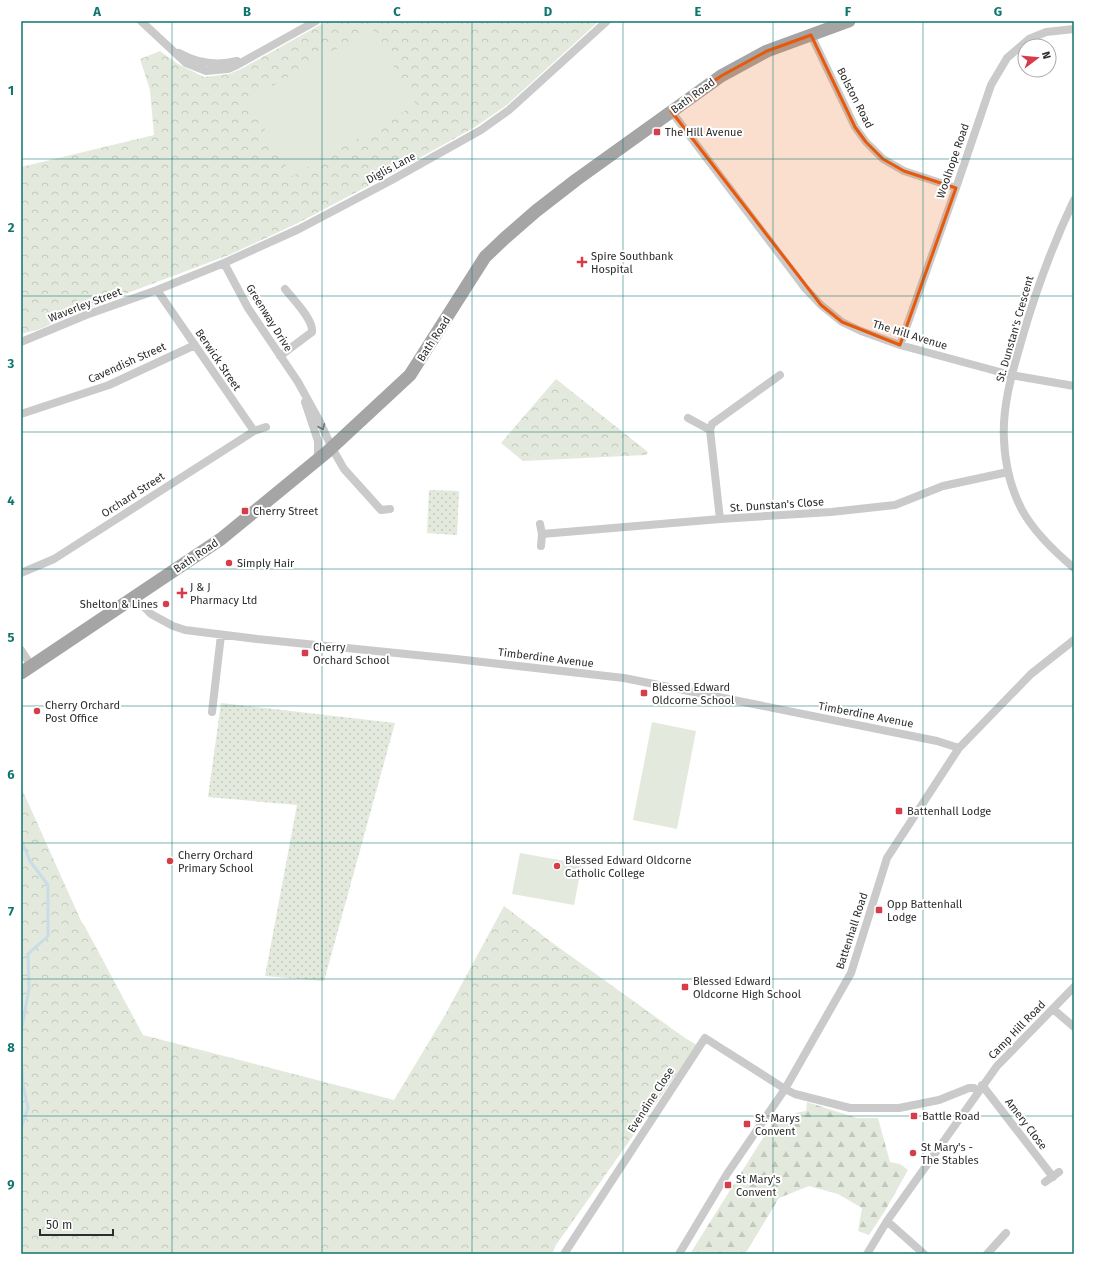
<svg xmlns="http://www.w3.org/2000/svg" width="1095" height="1275" viewBox="0 0 1095 1275" font-family="'Fira Sans',sans-serif">
	<style>
		.grass { fill: url(#grass-dots) }
		.forest { fill: url(#forest-firs) }
		.park { fill: url(#park-crowns) }
		.pitch { fill: #e3e9dc }
		.lines { fill: none; stroke-linecap: round; stroke-linejoin: round }
		.stream { stroke: #c9dce8; stroke-width: 3 }
		.minor { stroke: #cacaca; stroke-width: 8 }
		.primary { stroke: #a5a5a5; stroke-width: 13 }
		.oneway { stroke: #747474 }
		.marked { fill: #e8590c; fill-opacity: 0.2; stroke: #e8590c; stroke-width: 3; stroke-linejoin: round }
		.grid { fill: none; stroke: #0f766e; stroke-width: 1; stroke-opacity: 0.55 }
		.poi-dot { fill: #d63d4a; stroke: #fff; stroke-width: 1.5 }
		.labels { text-anchor: middle; dominant-baseline: central; stroke-width: 4; stroke-linejoin: round; paint-order: stroke }
		.street-label { font-size: 11px; fill: #2d2d2d; stroke: #fff }
		.poi-label { font-size: 11px; fill: #2d2d2d; stroke: #fff; text-anchor: start }
		.neatline { fill: none; stroke: #0f766e; stroke-width: 1.5 }
		.grid-label { font-size: 13px; text-anchor: middle; font-weight: bold; fill: #0f766e }
	</style>
	<defs>
		<pattern id="grass-dots" width="8" height="8" patternUnits="userSpaceOnUse"><rect width="8" height="8" fill="#e3e9dc"/><path d="M2 2h.1M6 6h.1" fill="none" stroke="#c3c8bd" stroke-width="1.8" stroke-linecap="round"/></pattern>
		<pattern id="forest-firs" width="22" height="20" patternUnits="userSpaceOnUse"><rect width="22" height="20" fill="#e3e9dc"/><path d="M5 1l3.5 6h-7zM16 11l3.5 6h-7z" fill="#c3c8bd"/></pattern>
		<pattern id="park-crowns" width="20" height="18" patternUnits="userSpaceOnUse"><rect width="20" height="18" fill="#e3e9dc"/><path d="M2 6a3 3 0 1 1 6 0M12 15a3 3 0 1 1 6 0" fill="none" stroke="#c3c8bd"/></pattern>
	</defs>
	<rect width="100%" height="100%" fill="#fff"/>
	<!-- grass -->
	<path class="grass" d="M429 490 459 491 457 535 427 533Z
		M221 703 395 723 324 981 265 976 297 805 208 797Z"/>
	<!-- forest -->
	<path class="forest" d="M807 1102 857 1118H878L890 1162 900 1164 908 1170 886 1209 869 1235 858 1231 862 1208 838 1194 809 1186 779 1198 745 1254H690L773 1122 796 1119 795 1113 806 1111Z"/>
	<!-- park -->
	<path class="park" d="M327 21H599L507 105 475 127 389 175 296 224 229 255 109 300 37 330 21 334V167L154 135 150 90 140 59 160 51 178 64 204 77 229 74 241 69Z
		M556 379 648 452 646 455 523 461 501 443Z
		M21 787 82 923 84 925 143 1035 394 1100 445 1015 504 906 554 944 685 1038 697 1045 556 1245 552 1254H21Z"/>
	<!-- pitch -->
	<path class="pitch" d="M372 28 416 105 292 176 248 100Z
		M652 722 696 731 677 829 633 820Z
		M520 853 582 864 574 905 512 894Z"/>
	<g class="lines">
		<!-- stream -->
		<path class="stream" d="M21 840 30 861 48 885V936L28 954 29 989 21 1032
			M21 1057 23 1085 28 1108 21 1128"/>
		<!-- minor -->
		<path class="minor" d="M141 21 186 63 206 71 228 69 237 65 316 21
			M811 35 855 127 866 142 883 159 904 171 956 188
			M179 53C197 63 217 66 237 61
			M671 111 805 288 821 305 842 322 861 331 900 345 1011 375 1074 386
			M1074 200C1052 246 1035 293 1021 342 1012 373 1002 407 1004 440 1005 463 1011 489 1022 510 1034 532 1055 552 1074 568
			M224 263 248 308 298 382 320 422 332 448 344 469 381 510 390 509
			M157 290 254 431 266 427
			M21 342 86 315 157 290 224 263 299 229 390 181 481 130 509 110 607 21
			M900 345 956 188 991 85 1007 58 1029 39 1046 32 1074 29
			M280 356 312 332C314 320 293 299 285 289
			M305 402 318 441V459
			M21 414 109 385 195 345
			M688 418 710 430
			M720 519 710 430 712 424 780 375
			M540 524 542 534 720 519 831 512 895 505 943 486 1008 472
			M541 546 542 534
			M21 573 54 559 254 431
			M135 598 151 614 173 626 185 630 257 639 456 659 624 678 937 741 959 748
			M21 650 32 667
			M212 712 221 635
			M1053 1009 1074 1027
			M982 1085 1053 1177
			M1045 1182 1059 1172
			M887 1221 924 1254
			M564 1254 705 1038 785 1089 795 1094 850 1108H899L939 1100 969 1088H974L978 1091
			M679 1254 727 1174 785 1089 851 973 887 858 959 748 1031 674 1074 640
			M867 1254 887 1221 997 1066 1074 987
			M987 1254 1006 1233"/>
		<!-- primary -->
		<path class="primary" d="M21 673 221 539 327 452 410 375 485 257 505 238 536 211 576 180 721 76 767 51 849 21"/>
	</g>
	<!-- one-way arrows -->
	<defs><path id="oneway-chevron" d="M-2-3.5L2.5 0L-2 3.5" fill="none" stroke-width="1.6" stroke-linecap="round" stroke-linejoin="round"/></defs>
	<use class="oneway" href="#oneway-chevron" transform="translate(322 427) rotate(65)"/>
	<!-- marked area -->
	<path class="marked" d="M811 35 855 127 866 142 883 159 904 171 956 188 900 345 842 322 821 305 671 111 721 76 767 51Z"/>
	<!-- grid -->
	<path class="grid" d="M172 21V1254M322 21V1254M472 21V1254M623 21V1254M773 21V1254M923 21V1254M21 159H1074M21 296H1074M21 432H1074M21 569H1074M21 706H1074M21 843H1074M21 979H1074M21 1116H1074"/>
	<!-- markers -->
	<g class="poi-dot">
		<rect x="653" y="128" width="8" height="8" rx="2"/>
		<path d="M580 256h4v4h4v4h-4v4h-4v-4h-4v-4h4z"/>
		<rect x="241" y="507" width="8" height="8" rx="2"/>
		<circle cx="229" cy="563" r="4"/>
		<path d="M180 587h4v4h4v4h-4v4h-4v-4h-4v-4h4z"/>
		<circle cx="166" cy="604" r="4"/>
		<rect x="301" y="649" width="8" height="8" rx="2"/>
		<rect x="640" y="689" width="8" height="8" rx="2"/>
		<circle cx="37" cy="711" r="4"/>
		<rect x="895" y="807" width="8" height="8" rx="2"/>
		<circle cx="170" cy="861" r="4"/>
		<circle cx="557" cy="866" r="4"/>
		<rect x="875" y="906" width="8" height="8" rx="2"/>
		<rect x="681" y="983" width="8" height="8" rx="2"/>
		<rect x="910" y="1112" width="8" height="8" rx="2"/>
		<rect x="743" y="1120" width="8" height="8" rx="2"/>
		<circle cx="913" cy="1153" r="4"/>
		<rect x="724" y="1181" width="8" height="8" rx="2"/>
	</g>
	<g class="labels">
		<!-- street labels -->
		<g class="street-label">
			<text transform="translate(693 96) rotate(-36)">Bath Road</text>
			<text transform="translate(855 98) rotate(63)">Bolston Road</text>
			<text transform="translate(953 161) rotate(-71)">Woolhope Road</text>
			<text transform="translate(391 168) rotate(-28)">Diglis Lane</text>
			<text transform="translate(85 305) rotate(-21)">Waverley Street</text>
			<text transform="translate(269 318) rotate(58)">Greenway Drive</text>
			<text transform="translate(1015 329) rotate(-74)">St. Dunstan's Crescent</text>
			<text transform="translate(910 335) rotate(17)">The Hill Avenue</text>
			<text transform="translate(434 339) rotate(-57)">Bath Road</text>
			<text transform="translate(218 360) rotate(56)">Berwick Street</text>
			<text transform="translate(127 363) rotate(-24)">Cavendish Street</text>
			<text transform="translate(133 495) rotate(-33)">Orchard Street</text>
			<text transform="translate(777 505) rotate(-4)">St. Dunstan's Close</text>
			<text transform="translate(196 556) rotate(-34)">Bath Road</text>
			<text transform="translate(546 658) rotate(7)">Timberdine Avenue</text>
			<text transform="translate(866 715) rotate(11)">Timberdine Avenue</text>
			<text transform="translate(852 931) rotate(-72)">Battenhall Road</text>
			<text transform="translate(1017 1030) rotate(-46)">Camp Hill Road</text>
			<text transform="translate(651 1100) rotate(-57)">Evendine Close</text>
			<text transform="translate(1026 1124) rotate(53)">Amery Close</text>
		</g>
		<!-- poi labels -->
		<g class="poi-label">
			<text x="665" y="132">The Hill Avenue</text>
			<text x="591" y="256">Spire Southbank<tspan x="591" dy="13">Hospital</tspan></text>
			<text x="253" y="511">Cherry Street</text>
			<text x="237" y="563">Simply Hair</text>
			<text x="190" y="587">J &amp; J<tspan x="190" dy="13">Pharmacy Ltd</tspan></text>
			<text x="158" y="604" text-anchor="end">Shelton &amp; Lines</text>
			<text x="313" y="647">Cherry<tspan x="313" dy="13">Orchard School</tspan></text>
			<text x="652" y="687">Blessed Edward<tspan x="652" dy="13">Oldcorne School</tspan></text>
			<text x="45" y="705">Cherry Orchard<tspan x="45" dy="13">Post Office</tspan></text>
			<text x="907" y="811">Battenhall Lodge</text>
			<text x="178" y="855">Cherry Orchard<tspan x="178" dy="13">Primary School</tspan></text>
			<text x="565" y="860">Blessed Edward Oldcorne<tspan x="565" dy="13">Catholic College</tspan></text>
			<text x="887" y="904">Opp Battenhall<tspan x="887" dy="13">Lodge</tspan></text>
			<text x="693" y="981">Blessed Edward<tspan x="693" dy="13">Oldcorne High School</tspan></text>
			<text x="922" y="1116">Battle Road</text>
			<text x="755" y="1118">St. Marys<tspan x="755" dy="13">Convent</tspan></text>
			<text x="921" y="1147">St Mary's -<tspan x="921" dy="13">The Stables</tspan></text>
			<text x="736" y="1179">St Mary's<tspan x="736" dy="13">Convent</tspan></text>
		</g>
	</g>
	<!-- border -->
	<rect width="1095" height="1275" fill="none" stroke="#ffffff" stroke-width="44"/>
	<!-- north arrow -->
	<g transform="translate(1037 58) rotate(74)"><circle r="19" fill="#ffffff" stroke="#ababab"/>
	<path d="M0-3L7 15L0 10L-7 15Z" fill="#d63d4a"/>
	<text y="-6" font-size="11" font-weight="bold" text-anchor="middle" fill="#2d2d2d">N</text>
	</g>
	<!-- scale -->
	<path d="M40 1229v6h73v-6" fill="none" stroke="#2d2d2d" stroke-width="2"/>
	<text x="46" y="1229" font-size="12" fill="#2d2d2d" stroke="#ffffff" stroke-width="3" paint-order="stroke">50 m</text>
	<rect x="22" y="22" width="1051" height="1231" class="neatline"/>
	<g class="grid-label">
		<text x="97" y="16">A</text>
		<text x="247" y="16">B</text>
		<text x="397" y="16">C</text>
		<text x="548" y="16">D</text>
		<text x="698" y="16">E</text>
		<text x="848" y="16">F</text>
		<text x="998" y="16">G</text>
		<text x="11" y="95">1</text>
		<text x="11" y="232">2</text>
		<text x="11" y="368">3</text>
		<text x="11" y="505">4</text>
		<text x="11" y="642">5</text>
		<text x="11" y="779">6</text>
		<text x="11" y="916">7</text>
		<text x="11" y="1052">8</text>
		<text x="11" y="1189">9</text>
	</g>
</svg>
